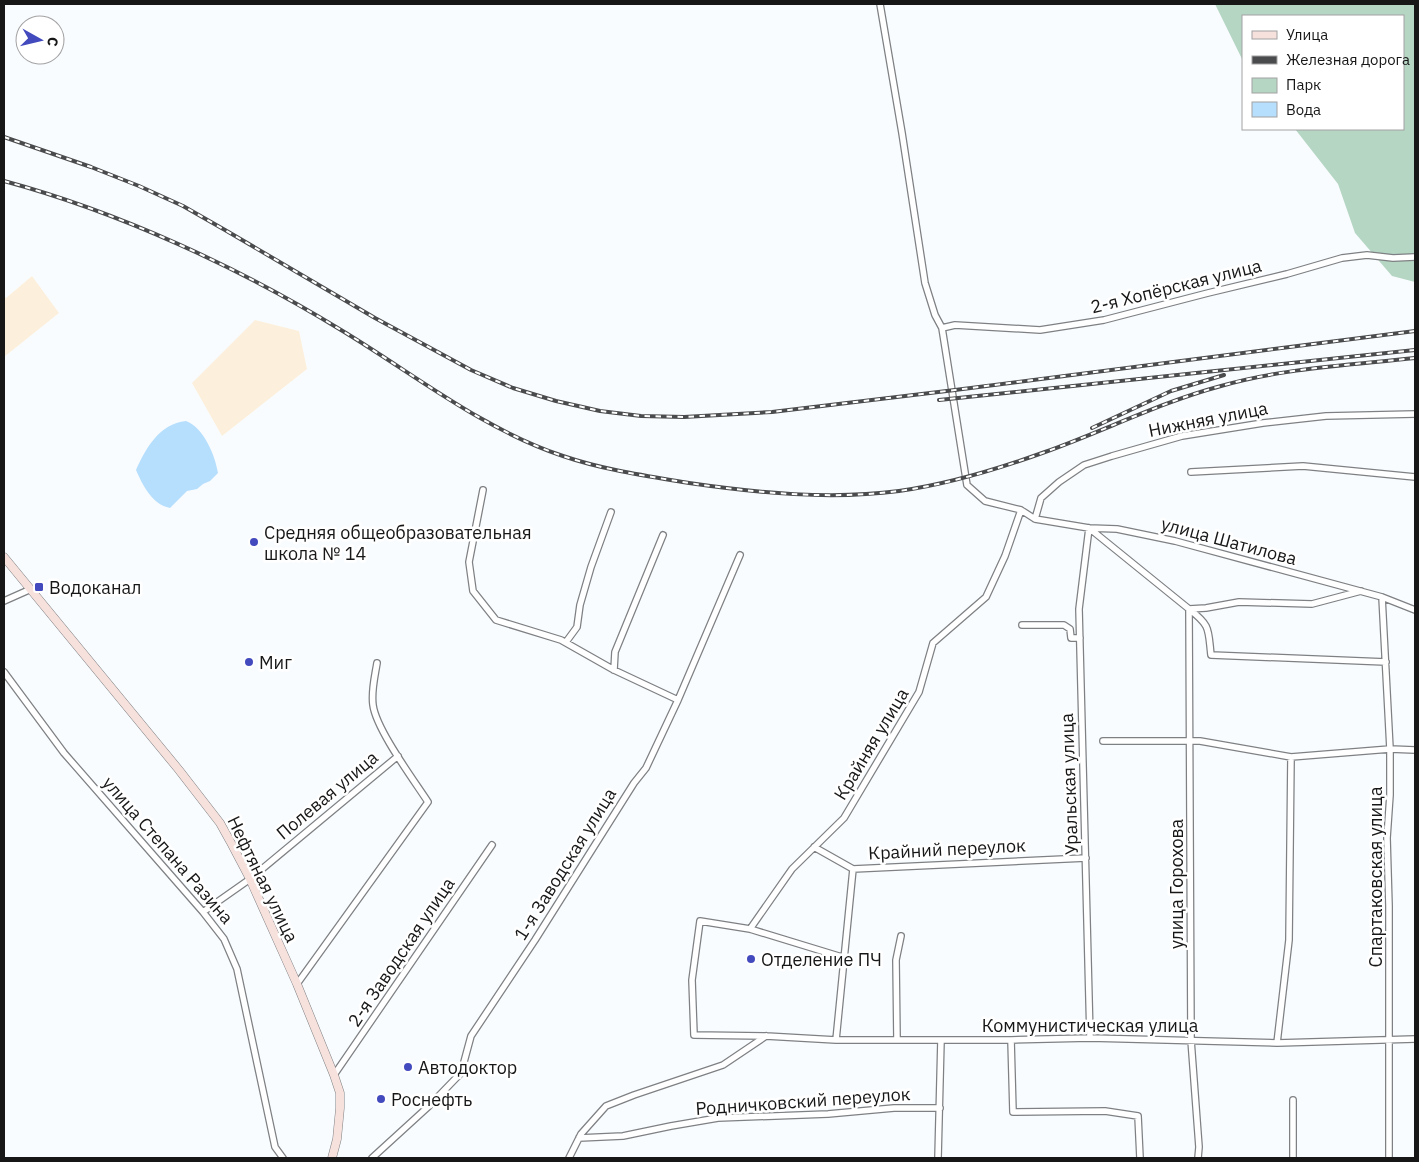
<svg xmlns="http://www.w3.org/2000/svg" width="1419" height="1162" viewBox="0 0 1419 1162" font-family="'IBM Plex Sans',sans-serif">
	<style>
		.industrial { fill: #fcf0dc }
		.green { fill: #b6d6c4 }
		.water { fill: #b6defd }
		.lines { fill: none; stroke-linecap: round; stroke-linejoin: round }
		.street-casing { stroke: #7e8083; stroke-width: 8 }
		.secondary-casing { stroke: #7e8083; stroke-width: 9 }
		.street { stroke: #fff; stroke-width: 5.5 }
		.secondary { stroke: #f7e1dd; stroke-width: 8 }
		.rail-casing { stroke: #4a4b4c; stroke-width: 4 }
		.rail { stroke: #fff; stroke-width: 2; stroke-dasharray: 5.5; stroke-linecap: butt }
		.poi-dot { fill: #424abe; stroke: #fff; stroke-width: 2 }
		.labels { text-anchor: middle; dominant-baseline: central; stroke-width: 5; stroke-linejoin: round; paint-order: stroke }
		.street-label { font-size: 18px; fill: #171718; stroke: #fff }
		.poi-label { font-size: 18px; fill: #171718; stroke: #fff; text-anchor: start }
	</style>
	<rect width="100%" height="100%" fill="#f9fcff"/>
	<!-- industrial -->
	<path class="industrial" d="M32 276 59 313 4 357V296L6 298Z
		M255 320 299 331 307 369 222 436 192 383Z"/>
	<!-- green -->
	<path class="green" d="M1215 4H1415V282L1392 276 1355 233 1338 184 1295 129H1403V16H1243V61Z"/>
	<!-- water -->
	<path class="water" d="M186 421C204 428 215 455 218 473L210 481 203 484 197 489 187 491 170 508C152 504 143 486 136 470 146 448 159 424 186 421Z"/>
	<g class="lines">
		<defs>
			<path id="street" d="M880 4 902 133 925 283 935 315 942 328 967 485 985 501 1021 510 1035 519 1089 528 1117 529 1175 541 1382 597 1415 610
				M942 328 955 325 1040 330 1104 320 1208 293 1287 274 1342 258 1367 255 1393 258 1415 257
				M1191 472 1303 466 1415 477
				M483 490 469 562 473 591 496 620 561 640 614 670 678 700
				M1035 519 1041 498 1059 482 1084 465 1112 456 1182 436 1263 423 1326 416 1415 414
				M1089 528 1079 609 1090 1038
				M1089 528 1189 609 1206 608 1239 602 1312 604 1361 591
				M1382 597 1390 749V795L1387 838 1389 906V1158
				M4 601 31 589
				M1189 609 1191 1040 1199 1147 1198 1158
				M1189 609C1211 626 1208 629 1211 655L1386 662
				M1022 625H1064L1070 629 1071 638H1080
				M566 642 577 627 580 605 591 567 611 512
				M614 670 615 652 663 535
				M4 672 64 753 203 912 224 939 237 969 275 1147 283 1158
				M1103 741H1200L1291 757 1390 749 1415 750
				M814 847 853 869 1086 858
				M203 912 250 879 398 756
				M750 929 792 869 844 818 919 692 933 643 986 597 1005 556 1021 510
				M845 958 750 929 700 921 692 980 694 1035 766 1036 836 1040H1011L1090 1038 1277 1043 1415 1039
				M297 984 428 802C413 779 376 729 373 705 371 691 375 676 377 663
				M897 1039 896 960 901 936
				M836 1040 853 869
				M1011 1040 1013 1112 1105 1111 1138 1116 1140 1158
				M1277 1043 1289 940 1291 757
				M334 1075 492 845
				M1293 1100V1158
				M579 1138 623 1136 671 1126 718 1118 828 1114 894 1108H940
				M372 1158 429 1106 461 1073 471 1036 535 940 634 783 646 768 678 700 740 555
				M569 1158 581 1134 606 1106 634 1095 723 1065 766 1036
				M938 1158 941 1040"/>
			<path id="secondary" d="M4 557 179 770 220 823 230 841 250 879 297 984 334 1075 340 1093V1108L337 1139 332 1158"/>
		</defs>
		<!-- street casing -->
		<use href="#street" class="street-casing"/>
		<!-- secondary casing -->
		<use href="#secondary" class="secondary-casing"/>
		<!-- street -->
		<use href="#street" class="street"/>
		<!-- secondary -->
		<use href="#secondary" class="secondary"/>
		<defs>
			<path id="rail" d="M4 137 91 167 139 186 183 206 225 230 375 318 471 370 513 388 556 401 600 411 641 416 684 417 772 412 955 390 1415 331
				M4 181C119 212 240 268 341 330 414 374 482 429 563 456 604 470 647 476 689 483 758 493 830 500 899 491 949 484 998 469 1045 452 1104 431 1161 402 1221 386 1284 368 1351 365 1415 358
				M939 400 1415 350
				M1092 428 1171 391 1224 375"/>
		</defs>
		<!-- rail casing -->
		<use href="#rail" class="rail-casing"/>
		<!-- rail -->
		<use href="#rail" class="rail"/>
	</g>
	<!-- markers -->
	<g class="poi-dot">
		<circle cx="254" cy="542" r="5"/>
		<rect x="34" y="582" width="10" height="10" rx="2.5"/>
		<circle cx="249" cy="662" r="5"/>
		<circle cx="751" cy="959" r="5"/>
		<circle cx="408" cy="1067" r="5"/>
		<circle cx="381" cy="1099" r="5"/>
	</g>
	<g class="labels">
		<!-- street labels -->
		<g class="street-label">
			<text transform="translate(1176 286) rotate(-14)">2-я Хопёрская улица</text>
			<text transform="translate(1208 419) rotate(-11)">Нижняя улица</text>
			<text transform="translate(1229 541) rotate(15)">улица Шатилова</text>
			<text transform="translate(871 744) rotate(-59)">Крайняя улица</text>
			<text transform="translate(1069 784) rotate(-92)">Уральская улица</text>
			<text transform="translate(327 795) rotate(-40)">Полевая улица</text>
			<text transform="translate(947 849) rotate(-3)">Крайний переулок</text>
			<text transform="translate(168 850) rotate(49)">улица Степана Разина</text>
			<text transform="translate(565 864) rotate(-58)">1-я Заводская улица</text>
			<text transform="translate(1375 877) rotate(-90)">Спартаковская улица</text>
			<text transform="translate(263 879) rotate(64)">Нефтяная улица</text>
			<text transform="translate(1176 884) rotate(-90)">улица Горохова</text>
			<text transform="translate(401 952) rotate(-56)">2-я Заводская улица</text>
			<text x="1090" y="1025">Коммунистическая улица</text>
			<text transform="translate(803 1101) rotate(-4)">Родничковский переулок</text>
		</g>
		<!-- poi labels -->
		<g class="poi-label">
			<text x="264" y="532">Средняя общеобразовательная<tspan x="264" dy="21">школа № 14</tspan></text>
			<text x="49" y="587">Водоканал</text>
			<text x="259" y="662">Миг</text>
			<text x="761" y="959">Отделение ПЧ</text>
			<text x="418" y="1067">Автодоктор</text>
			<text x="391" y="1099">Роснефть</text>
		</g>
	</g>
	<!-- border -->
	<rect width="1419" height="1162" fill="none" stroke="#171718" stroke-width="10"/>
	<!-- legend -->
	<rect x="1242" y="15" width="162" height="115" fill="#ffffff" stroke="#a2a2a3"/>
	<rect x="1252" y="31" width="25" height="8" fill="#f7e1dd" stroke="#a2a2a3"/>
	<text x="1286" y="40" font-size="15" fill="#171718">Улица</text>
	<rect x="1252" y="56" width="25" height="8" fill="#4a4b4c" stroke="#a2a2a3"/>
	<text x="1286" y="65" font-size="15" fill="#171718">Железная дорога</text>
	<rect x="1252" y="78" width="25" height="15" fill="#b6d6c4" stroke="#a2a2a3"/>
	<text x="1286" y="90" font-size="15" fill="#171718">Парк</text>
	<rect x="1252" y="102" width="25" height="15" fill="#b6defd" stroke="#a2a2a3"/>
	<text x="1286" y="115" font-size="15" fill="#171718">Вода</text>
	<!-- north arrow -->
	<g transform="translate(40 40) rotate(98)"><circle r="24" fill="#ffffff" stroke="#a2a2a3"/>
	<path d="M0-4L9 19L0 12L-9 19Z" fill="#424abe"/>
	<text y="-8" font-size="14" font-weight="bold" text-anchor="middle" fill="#171718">С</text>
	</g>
</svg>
